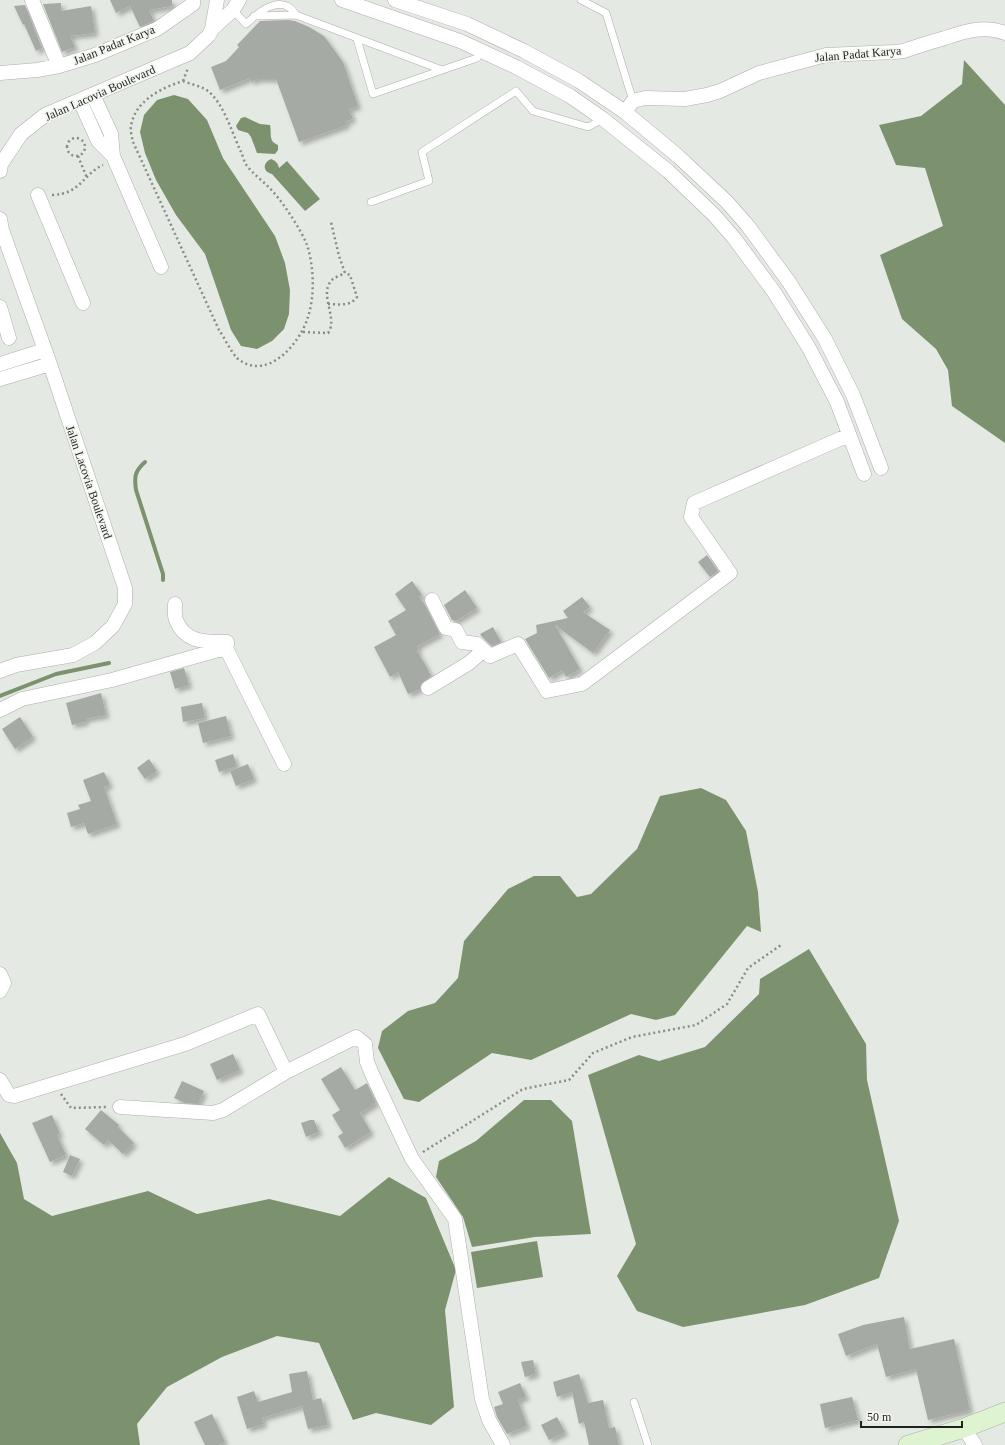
<svg xmlns="http://www.w3.org/2000/svg" width="1005" height="1445" viewBox="0 0 1005 1445" font-family="Georgia,serif">
	<style>
		.water { fill: #7c926e }
		.lines { fill: none; stroke-linecap: round; stroke-linejoin: round }
		.stream { stroke: #7c926e; stroke-width: 4 }
		.building { fill: #a6aaa4; filter: url(#shadow) }
		.lane-casing { stroke: #acafaa; stroke-width: 8 }
		.street-casing { stroke: #acafaa; stroke-width: 15 }
		.secondary-casing { stroke: #acafaa; stroke-width: 20 }
		.path { stroke: #898c87; stroke-width: 2.5; stroke-dasharray: 2 3; stroke-linecap: butt }
		.lane { stroke: #fff; stroke-width: 7 }
		.street { stroke: #fff; stroke-width: 14 }
		.secondary { stroke: #def3cf; stroke-width: 19 }
		.labels { text-anchor: middle; dominant-baseline: central; stroke-width: 3.5; stroke-linejoin: round; paint-order: stroke }
		.street-label { font-size: 12px; fill: #1f211e; stroke: #f3f7f0 }
	</style>
	<defs>
		<filter id="shadow"><feDropShadow dx="3.5" dy="3.5" stdDeviation="2" flood-color="#0004"/></filter>
	</defs>
	<rect width="100%" height="100%" fill="#e5e9e3"/>
	<!-- water -->
	<path class="water" d="M964 60 1005 105V443L952 406 948 370 936 349 902 319 880 255 943 226 925 168 896 165 879 125 921 116 962 84Z
		M174 95 188 99 207 120 223 158 275 236 285 263 290 290 289 314 284 329 272 341 257 349 241 346 231 330 205 254 176 215 156 180 145 153 140 132 144 115 157 100Z
		M245 117 260 124 270 125C272 134 268 141 278 145V150L275 154 257 153 251 137 248 133 238 130 236 126 241 118Z
		M271 159C276 161 278 163 279 168L287 161 320 199 305 211 272 174C263 172 262 163 271 159Z
		M701 788 726 800 746 831 758 892 761 932 747 926 675 1015 656 1020 631 1014 531 1060 492 1053 419 1102 404 1099 378 1048 382 1031 408 1011 435 1003 458 978 464 941 508 889 534 876H560L577 897 591 894 637 849 660 796Z
		M809 949 866 1044 867 1080 899 1221 879 1278 805 1305 683 1327 637 1311 617 1276 636 1244 588 1075 639 1055 659 1061 705 1047 759 994 760 979Z
		M524 1100H551L572 1121 591 1234 535 1237 472 1247 463 1217 436 1177 439 1161 476 1141Z
		M0 1133 17 1163 24 1199 52 1216 148 1191 197 1214 269 1199 340 1216 389 1177 426 1198 456 1270 445 1310 454 1407 431 1425 376 1413 353 1420 319 1343 277 1336 222 1357 167 1387 137 1424 140 1445H0Z
		M537 1241 543 1277 477 1288 471 1252Z"/>
	<g class="lines">
		<!-- stream -->
		<path class="stream" d="M145 462C135 471 134 476 136 490L163 574V580
			M0 696 56 674 109 663"/>
	</g>
	<!-- building -->
	<path class="building" d="M110 0H172V6L149 10 154 21 140 27 130 6 116 13Z
		M61 3V11L91 6 95 33 70 36 75 47 62 52 43 4Z
		M25 5 42 48 36 51 24 24 23 25 14 6Z
		M288 20 295 21 309 27 324 36 343 62 358 106 349 109 353 119 346 121 347 125 299 142 276 79H257L251 82 250 78 220 90 211 67 226 61 239 47 237 45 260 21Z
		M707 555 718 571 710 577 698 562Z
		M412 581 422 595 419 597 424 603 440 634 417 646 419 650 417 651 425 664 431 676 421 684 420 689 408 694 398 672 390 677 374 647 396 635 388 621 406 610 395 594Z
		M465 590 477 608 456 621 452 620 444 605Z
		M582 597 590 607 583 612 610 630 593 653 555 625 580 669 566 677 562 670 549 678 525 639 537 633 536 625 568 618 563 611Z
		M493 627 501 642 492 646 482 637 480 634Z
		M184 668 189 685 175 689 170 672Z
		M101 693 106 715 85 719V722L72 725 66 703Z
		M202 703 205 718 183 722 181 707Z
		M226 716 231 736 203 743 198 723Z
		M20 717 33 737 15 749 2 729Z
		M233 754 237 766 219 772 215 760Z
		M149 759 157 771 145 779 137 768Z
		M248 764 254 779 236 786 230 771Z
		M104 772 110 785 104 787 117 824 88 834 84 823 71 827 67 813 80 809 78 805 91 801 83 780Z
		M233 1054 240 1070 217 1080 210 1064Z
		M341 1067 355 1090 367 1083 376 1103 360 1113 371 1132 345 1148 338 1136 343 1133 332 1115 340 1110 321 1079Z
		M182 1081 204 1091 198 1104 185 1103 174 1098Z
		M101 1110 119 1125 118 1127 134 1143 123 1154 108 1140 104 1145 85 1129Z
		M52 1115 60 1134 57 1135 66 1155 50 1162 32 1123Z
		M310 1120H314L319 1132 306 1137 301 1123Z
		M70 1155 80 1159 72 1176 63 1172Z
		M904 1317 910 1349 954 1339 970 1410 928 1420 916 1369 886 1377 877 1344 846 1356 838 1334 863 1325Z
		M533 1360 536 1374 525 1377 521 1362Z
		M307 1371 313 1400 321 1398 328 1425 308 1429 302 1406 262 1418 264 1424 247 1429 237 1397 254 1391 258 1402 292 1392 289 1374Z
		M579 1374 588 1403 603 1400 609 1428 615 1427 619 1445H589L584 1422 579 1424 572 1392 557 1397 553 1382Z
		M520 1383 526 1397 518 1400 527 1426 507 1434 497 1417 494 1407 503 1404 498 1392Z
		M852 1397 858 1420 825 1428 820 1404Z
		M212 1414 225 1442 219 1445H205L194 1422Z
		M557 1417 565 1432 549 1440 541 1425Z"/>
	<g class="lines">
		<defs>
			<path id="lane" d="M581 0 606 13 633 101
				M233 10 246 24C257 14 272 0 287 6 291 8 294 12 296 15
				M254 16 296 15 442 70
				M357 39 373 94 477 58 481 51
				M371 202 429 181 422 152 516 91 533 111 588 127 603 119
				M634 1402 648 1445"/>
			<path id="street" d="M32 0 59 66
				M217 0 212 29 233 10 239 0
				M342 0 460 41 516 67 570 96 603 119 668 171 714 215 734 238 774 292 809 348 837 402 864 474
				M395 0 467 24 524 51 579 81 625 112 679 157 727 202 748 226 789 282 825 339 853 395 881 468
				M0 73 37 70 59 66 95 55 157 29 193 4V0
				M80 101 98 141 113 156 111 134 93 95
				M625 112 633 101 645 98 685 99 707 95 720 91 759 73 826 55 894 52 904 51C917 46 931 42 945 38 966 31 984 25 1005 33
				M113 156 161 267
				M0 171 1 164 21 134 45 115 190 53 209 35 212 29
				M38 195 83 303
				M0 219 2 230 50 364 125 588V604L113 626 95 643 73 655 16 665 0 671
				M0 307 9 338
				M0 364 45 350
				M0 379 50 364
				M432 600 446 628 456 630 462 642 477 644 490 656 518 644 547 691 582 684 730 573 691 517 694 503 849 435
				M175 604C175 608 174 615 176 620 185 643 206 642 227 642V644
				M428 688 469 663 484 650
				M0 710 22 699 112 680 218 650H227L284 764
				M0 974 4 983 0 991
				M0 1080 9 1095 14 1096 185 1044 258 1014 286 1072
				M120 1107 213 1113 223 1110 286 1072 356 1037 365 1044 367 1062 372 1074 412 1159 455 1219 482 1399 489 1420 503 1445
				M964 1428 975 1445"/>
			<path id="secondary" d="M908 1445 964 1428 1005 1412"/>
		</defs>
		<!-- lane casing -->
		<use href="#lane" class="lane-casing"/>
		<!-- street casing -->
		<use href="#street" class="street-casing"/>
		<!-- secondary casing -->
		<use href="#secondary" class="secondary-casing"/>
		<!-- path -->
		<path class="path" d="M183 81C190 84 201 86 208 91 224 104 232 133 241 152 243 156 244 162 247 166 255 176 267 184 275 194 286 207 301 230 307 245 314 267 315 295 308 317 300 344 266 383 237 358 231 352 224 337 219 330L133 142C132 137 130 131 131 126 135 101 161 88 183 81Z
			M183 81 188 68
			M67 147a9 9 0 1 1 18 0a9 9 0 1 1-18 0Z
			M78 156 87 178
			M52 195C81 194 83 174 103 165
			M328 304C339 304 350 307 357 297L350 275 345 273 339 256 331 222
			M303 332 328 333C339 318 317 293 333 279 336 277 341 275 345 273
			M61 1094 71 1108 107 1107
			M423 1152 523 1089 569 1080 593 1053 632 1037 696 1025 727 1004 748 968 781 945"/>
		<!-- lane -->
		<use href="#lane" class="lane"/>
		<!-- street -->
		<use href="#street" class="street"/>
		<!-- secondary -->
		<use href="#secondary" class="secondary"/>
	</g>
	<g class="labels">
		<!-- street labels -->
		<g class="street-label">
			<text transform="translate(114 45) rotate(-22)">Jalan Padat Karya</text>
			<text transform="translate(858 54) rotate(-5)">Jalan Padat Karya</text>
			<text transform="translate(100 93) rotate(-24)">Jalan Lacovia Boulevard</text>
			<text transform="translate(89 482) rotate(71)">Jalan Lacovia Boulevard</text>
		</g>
	</g>
	<!-- scale -->
	<path d="M861 1421v6h101v-6" fill="none" stroke="#1f211e" stroke-width="2"/>
	<text x="867" y="1421" font-size="12" fill="#1f211e" stroke="#f3f7f0" stroke-width="3" paint-order="stroke">50 m</text>
</svg>
